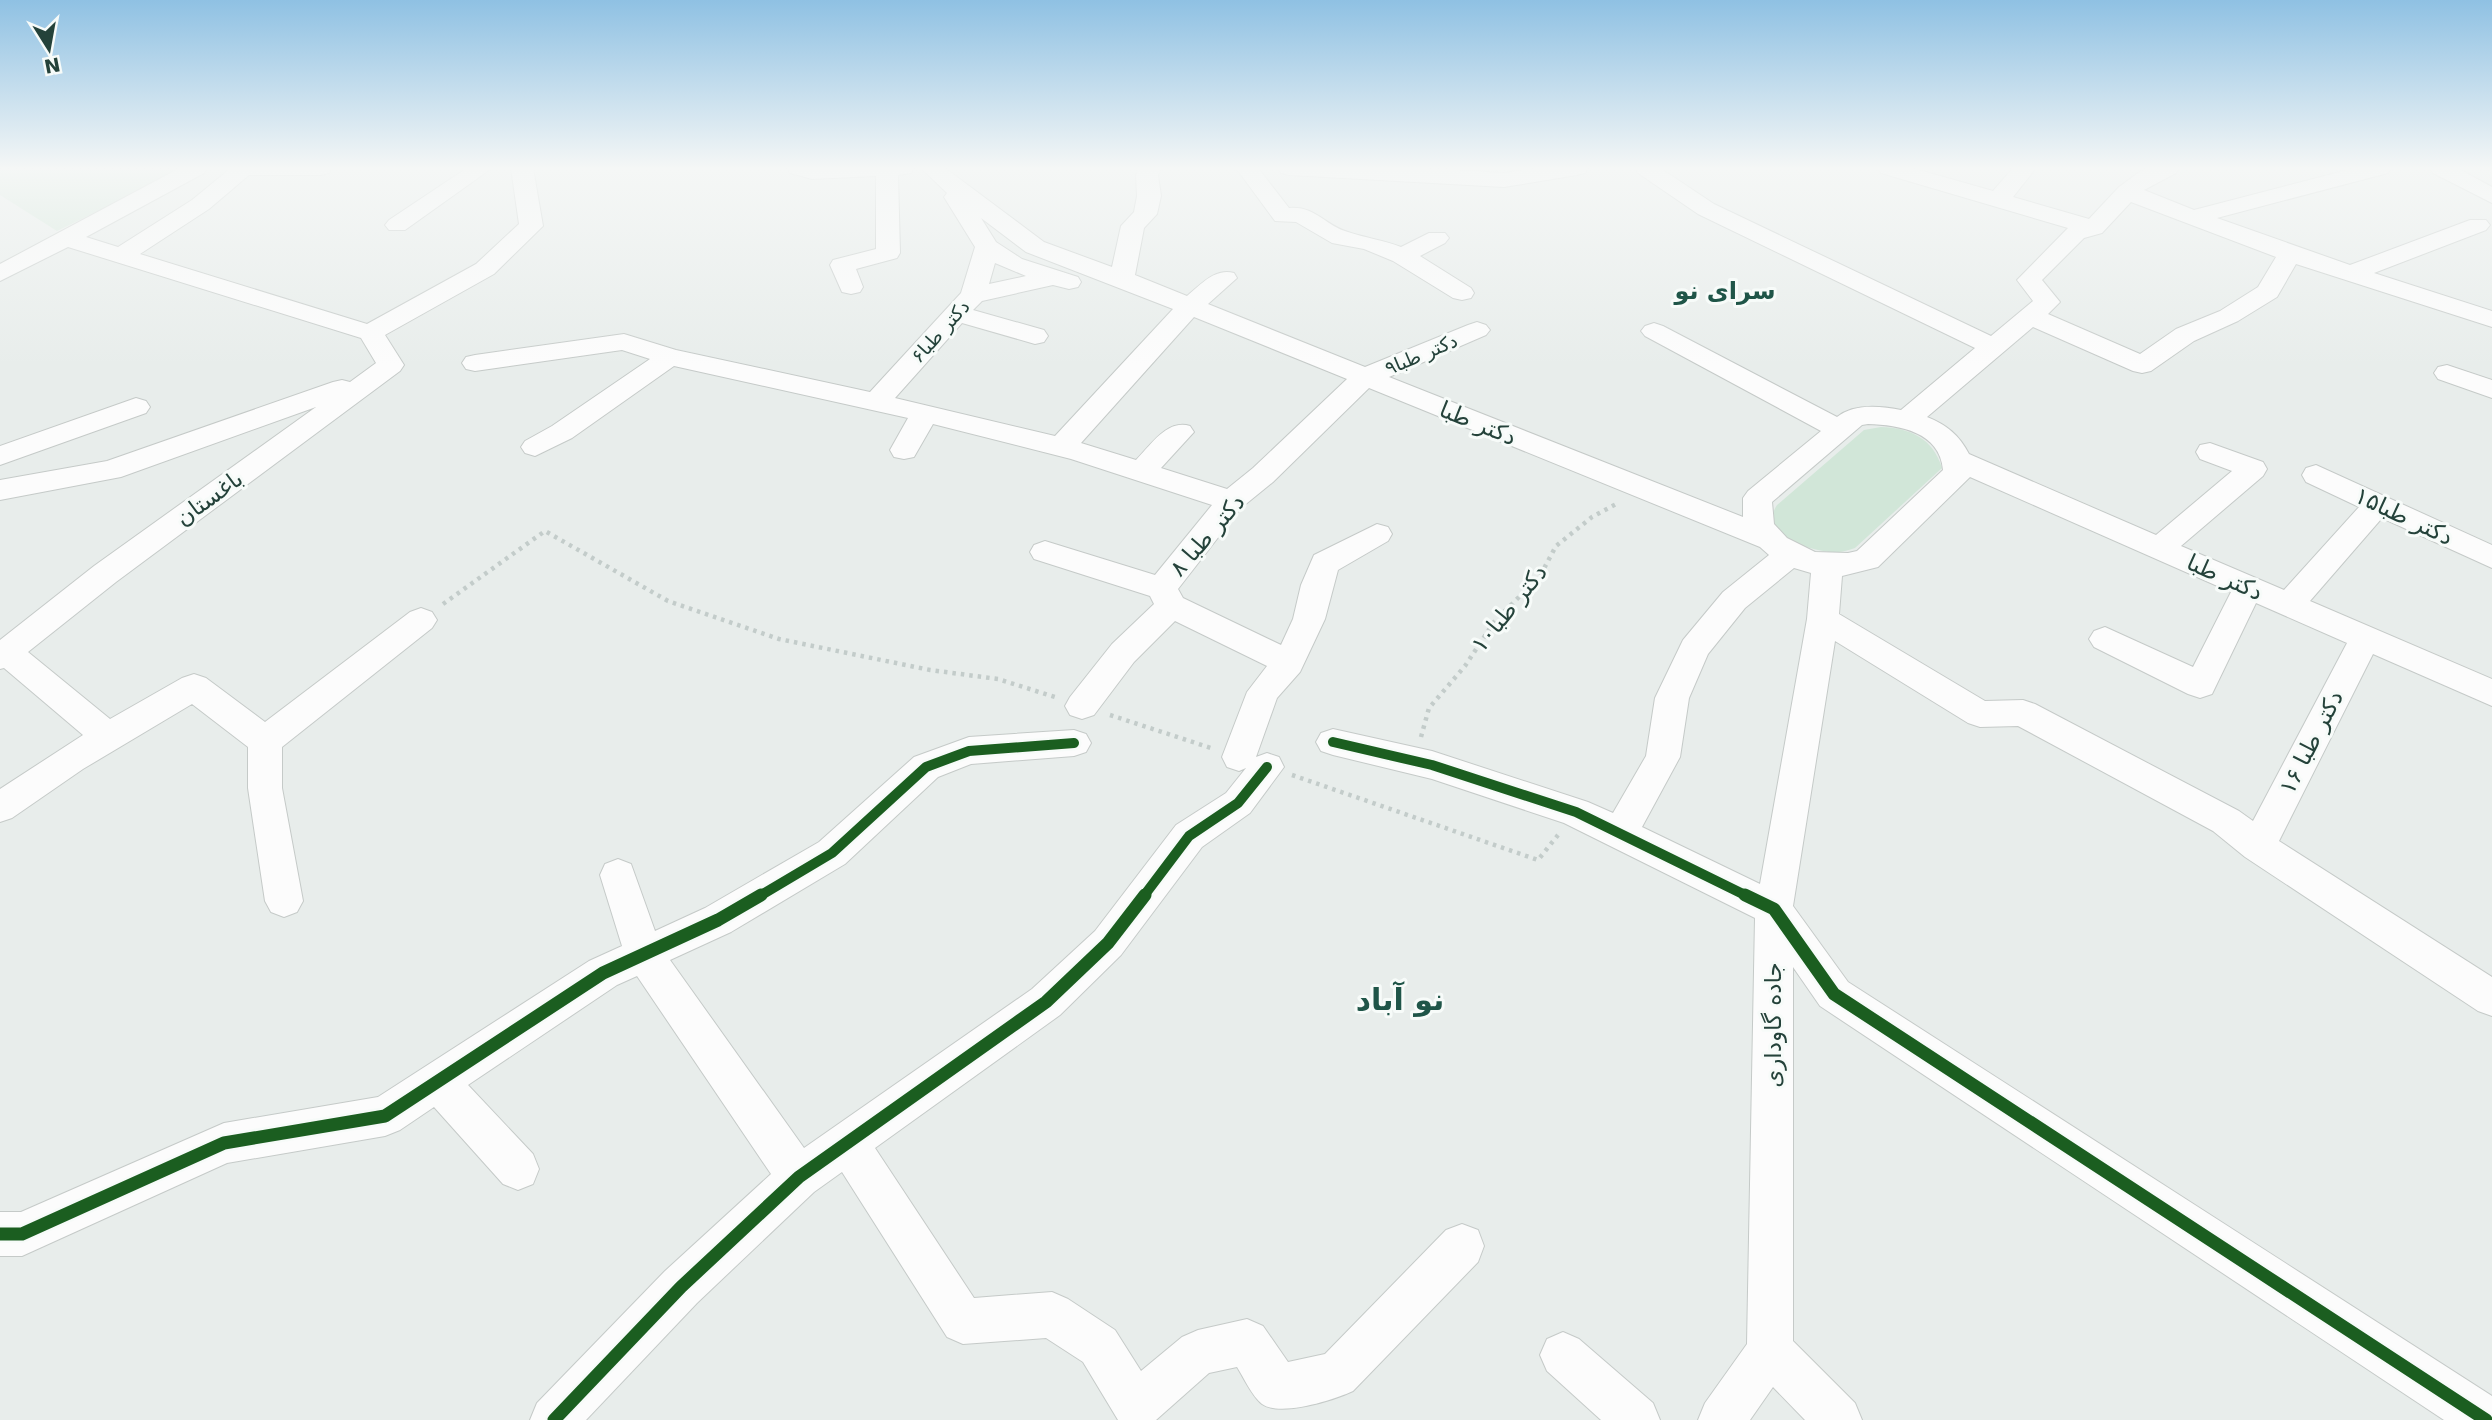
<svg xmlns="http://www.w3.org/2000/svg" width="2492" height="1420" viewBox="0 0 2492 1420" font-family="'DejaVu Sans','Noto Naskh Arabic',sans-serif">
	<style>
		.green { fill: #d1e6d8 }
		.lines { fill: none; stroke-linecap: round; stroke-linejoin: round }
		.minor-casing { stroke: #c5cac8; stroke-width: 2 }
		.path { stroke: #c3ccca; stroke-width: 4.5; stroke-dasharray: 3.5 5; stroke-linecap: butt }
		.minor { fill: #fcfcfc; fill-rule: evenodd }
		.cycleway-far1-casing { stroke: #f7fbf9; stroke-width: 15 }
		.cycleway-casing { stroke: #f7fbf9; stroke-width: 18 }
		.cycleway-far1 { stroke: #1b5e20; stroke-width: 10 }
		.cycleway { stroke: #1b5e20; stroke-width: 13 }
		.labels { text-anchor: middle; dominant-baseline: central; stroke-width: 6; stroke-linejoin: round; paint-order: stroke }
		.far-street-label { font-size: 19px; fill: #24423a; stroke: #f7fbf9 }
		.street-label { font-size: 23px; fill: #24423a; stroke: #f7fbf9 }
		.far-district-label { font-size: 24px; font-weight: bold; fill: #1f5548; stroke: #f7fbf9 }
		.district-label { font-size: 30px; font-weight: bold; fill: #1f5548; stroke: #f7fbf9 }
	</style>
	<rect width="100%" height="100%" fill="#e8edeb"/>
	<!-- green -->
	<path class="green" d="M0 168H186L57 231 0 195Z
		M1881 427C1910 428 1933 438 1942 468L1855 548C1848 550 1841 553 1834 552 1812 552 1757 535 1777 505L1864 430Z"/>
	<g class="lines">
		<defs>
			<path id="minor" d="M180 168H207L204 173 86 237 118 247 192 200 231 168H332L329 173 321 175H249L209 209 140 254 367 324 476 264 519 224 511 168H533L543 226 494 274 385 335 404 365 400 371 116 582 28 652 110 719 182 678 194 674 206 678 265 722 410 612 421 608 432 612 437 620 432 628 282 747V788L303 901 297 912 284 917 271 912 265 901 248 788V747L192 704 83 769 12 818 0 822V789L83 735 4 668 0 669V640L94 566 316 407 121 477 0 500V480L107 461 333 382 342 380 350 382 376 363 361 338 68 247 0 281V264Z
				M467 168H492L405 230H389L385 225 389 220Z
				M787 168H914L911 173 898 175 900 253 897 258 856 269 863 287 860 292 851 294 842 292 830 265 833 260 876 249V176L812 179 790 173Z
				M921 168H945L1044 242 1112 267 1121 226 1134 212 1137 196 1136 175 1139 168H1161L1158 175 1161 196 1157 214 1144 228 1135 275 1187 296C1201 285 1214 268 1234 273L1237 278 1208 304 1365 367 1468 325 1477 322 1486 325 1490 330 1486 335 1389 377 1743 517V498L1748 491 1821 431 1645 336 1641 331 1645 326 1654 323 1663 326 1837 417C1854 403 1881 406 1901 410L1975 348 1698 214 1638 173 1635 168H1660L1714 204 1991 336 2033 301 2017 280 2068 228 1881 173 1878 168H1912L1993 191 2013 168H2036L2013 197 2089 219 2119 187 2138 173 2149 168H2179L2176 173 2144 190 2194 210 2355 168H2391L2388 173 2217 218 2350 265 2470 220H2486L2490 225 2486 230 2374 273 2492 311V327L2296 264 2277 297 2238 321 2194 341 2151 371 2142 373 2133 371 2033 327 1927 417C1947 425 1959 435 1969 454L2156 535 2232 471 2200 459 2196 452 2200 445 2210 443 2263 462 2267 469 2263 476 2181 546 2284 590 2359 507 2306 482 2302 475 2306 468 2316 465 2492 545V568L2382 518 2310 601 2492 679V706L2373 654 2279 841 2492 977V1016L2478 1011 2245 857 2213 831 2018 726 1980 727 1968 723 1835 641 1793 906 1848 982 2492 1396V1420H2444L1820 1006 1793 967V1341L1855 1403 1862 1420H1805L1773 1387 1750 1420H1698L1705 1403 1747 1344 1755 918 1564 823 1432 779 1333 755 1321 751 1316 742 1321 733 1333 729 1432 751 1588 802 1613 813 1646 756 1655 698 1683 640 1723 592 1769 555 1760 547 1369 388 1273 482 1241 508 1178 589 1183 598 1281 645 1293 619 1301 585 1314 555 1377 524 1388 527 1392 534 1388 541 1338 570 1325 619 1300 672 1277 698 1256 757 1267 753 1279 757 1284 767 1250 813 1202 847 1121 955 1060 1015 875 1148 974 1298 1052 1292 1068 1299 1115 1330 1141 1371 1182 1337 1198 1330 1247 1319 1263 1326 1288 1362 1325 1354 1446 1230 1462 1224 1478 1230 1484 1246 1478 1262 1353 1391C1334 1400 1280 1417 1262 1404 1252 1396 1244 1378 1237 1367L1209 1373 1156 1420H1118L1083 1362 1046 1338 963 1344 947 1337 842 1172 814 1192 697 1303 586 1420H530L537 1403 665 1271 771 1174 637 976 617 985 468 1085 533 1154 539 1169 533 1184 518 1190 503 1184 434 1107 400 1130 385 1136 227 1163 22 1256H0V1212H21L224 1123 378 1097 589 961 622 946 600 875 605 864 618 859 631 864 655 931 705 908 819 842 914 757 969 737 1074 730 1086 734 1091 743 1086 752 1074 756 971 764 938 777 845 864 731 932 670 960 804 1148 1032 989 1095 931 1176 825 1226 793 1246 768 1239 771 1227 767 1222 757 1247 692 1267 666 1175 621 1134 662 1094 715 1082 719 1070 715 1065 706 1070 697 1112 644 1154 604 1150 596 1034 559 1030 552 1034 545 1045 541 1155 575 1212 505 1071 459 933 424 914 457 904 459 894 457 890 450 908 418 674 366 572 438 535 456 525 453 521 447 525 441 552 426 650 359 622 350 475 371 466 369 462 363 466 357 475 355 624 334 676 350 870 392 961 293 975 247 944 197 947 193ZM2131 202 2276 257 2258 287 2220 311 2176 329 2140 354 2048 314 2060 302 2042 280 2084 238 2102 233ZM981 218 1026 252 1173 309 1055 436 895 398 962 323 1035 344 1044 342 1048 336 1044 330 973 310 982 301 1053 285 1069 289 1078 287 1081 282 1078 277 1022 259 996 242ZM995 263 1026 276 989 284ZM1194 317 1347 379 1253 468 1227 489 1161 468 1194 432 1190 426C1167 419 1151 445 1136 460L1081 443ZM1868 424C1900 425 1940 432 1943 470L1857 551 1848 553 1815 552 1787 538 1774 524 1772 502 1862 425ZM1970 477 2231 592 2193 667 2105 627 2094 631 2089 639 2094 647 2188 694 2200 698 2212 694 2256 603 2347 643 2253 821 2239 811 2035 704 2023 700 1985 701 1839 614 1842 576 1878 567ZM1794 568 1811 573 1807 619 1760 884 1642 827 1680 757 1689 698 1708 654 1745 608Z
				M1236 168H1258L1289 208C1314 205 1326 226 1348 232 1366 238 1383 240 1401 247L1429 233H1445L1449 238 1445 243 1420 256 1471 288 1474 293 1471 298 1462 300 1453 298 1393 261 1364 249 1332 243 1296 222 1275 221Z
				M1278 168H1420L1504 173 1538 168H1588L1585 173 1577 175 1504 187 1289 175 1281 173Z
				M2430 168H2457L2492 187V203L2433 173Z
				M2447 365 2492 380V398L2438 379 2434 373 2438 367Z
				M136 398 146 401 150 407 146 413 0 465V446Z
				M1563 1332 1579 1339 1653 1403 1660 1420H1601L1547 1371 1540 1355 1547 1339Z"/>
		</defs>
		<!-- minor casing -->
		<use href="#minor" class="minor-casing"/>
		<!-- path -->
		<path class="path" d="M443 604 545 531 668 601 779 639 930 670 998 679 1055 697
			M1110 715 1211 748
			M1421 737 1429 708 1465 666 1494 622 1540 576 1556 546 1592 517 1618 503
			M1292 775 1538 860 1558 835"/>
		<!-- minor -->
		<use href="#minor" class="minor"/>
		<defs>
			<path id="cycleway-far1" d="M1333 742 1432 765 1576 812 1749 897
				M758 897 832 853 926 767 969 751 1074 743
				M1143 897 1189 836 1238 803 1267 767"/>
			<path id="cycleway" d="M1745 895 1774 909 1834 994 2486 1420
				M0 1234H22L224 1143 385 1116 603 973 718 920 761 895
				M554 1420 681 1287 799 1177 1046 1002 1108 943 1145 895"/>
		</defs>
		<!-- cycleway-far1 casing -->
		<use href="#cycleway-far1" class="cycleway-far1-casing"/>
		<!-- cycleway casing -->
		<use href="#cycleway" class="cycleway-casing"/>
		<!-- cycleway-far1 -->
		<use href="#cycleway-far1" class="cycleway-far1"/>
		<!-- cycleway -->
		<use href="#cycleway" class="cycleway"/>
	</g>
	<!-- sky -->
	<linearGradient id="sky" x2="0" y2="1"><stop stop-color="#8fc1e3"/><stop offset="0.46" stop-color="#f5f7f6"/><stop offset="1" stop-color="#f5f7f6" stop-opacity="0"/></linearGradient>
	<rect width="2492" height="366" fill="url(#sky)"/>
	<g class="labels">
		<!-- far-street labels -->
		<g class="far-street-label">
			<text transform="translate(940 331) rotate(-48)">دکتر طبا۶</text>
			<text transform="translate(1421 354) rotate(-23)">دکتر طبا۹</text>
		</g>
		<!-- street labels -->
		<g class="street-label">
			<text transform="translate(1478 423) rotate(22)">دکتر طبا</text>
			<text transform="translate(209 498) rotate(-36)">باغستان</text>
			<text transform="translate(2404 516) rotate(25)">دکتر طبا۱۵</text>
			<text transform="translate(1207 535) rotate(-49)">دکتر طبا ۸</text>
			<text transform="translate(2225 577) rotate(24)">دکتر طبا</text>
			<text transform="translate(1509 608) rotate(-51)">دکتر طبا۱۰</text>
			<text transform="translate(2311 742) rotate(-63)">دکتر طبا ۱۶</text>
			<text transform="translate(1773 1025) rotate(-90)">جاده گاوداری</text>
		</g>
		<!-- far-district labels -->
		<g class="far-district-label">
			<text x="1725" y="291">سرای نو</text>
		</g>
		<!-- district labels -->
		<g class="district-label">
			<text x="1400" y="999">نو آباد</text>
		</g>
	</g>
	<!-- north arrow -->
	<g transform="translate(49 49) rotate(169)" stroke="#f7fbf9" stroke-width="5" paint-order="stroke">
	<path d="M0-5L12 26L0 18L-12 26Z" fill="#24423a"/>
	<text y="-10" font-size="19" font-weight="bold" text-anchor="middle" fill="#24423a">N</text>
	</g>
</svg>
